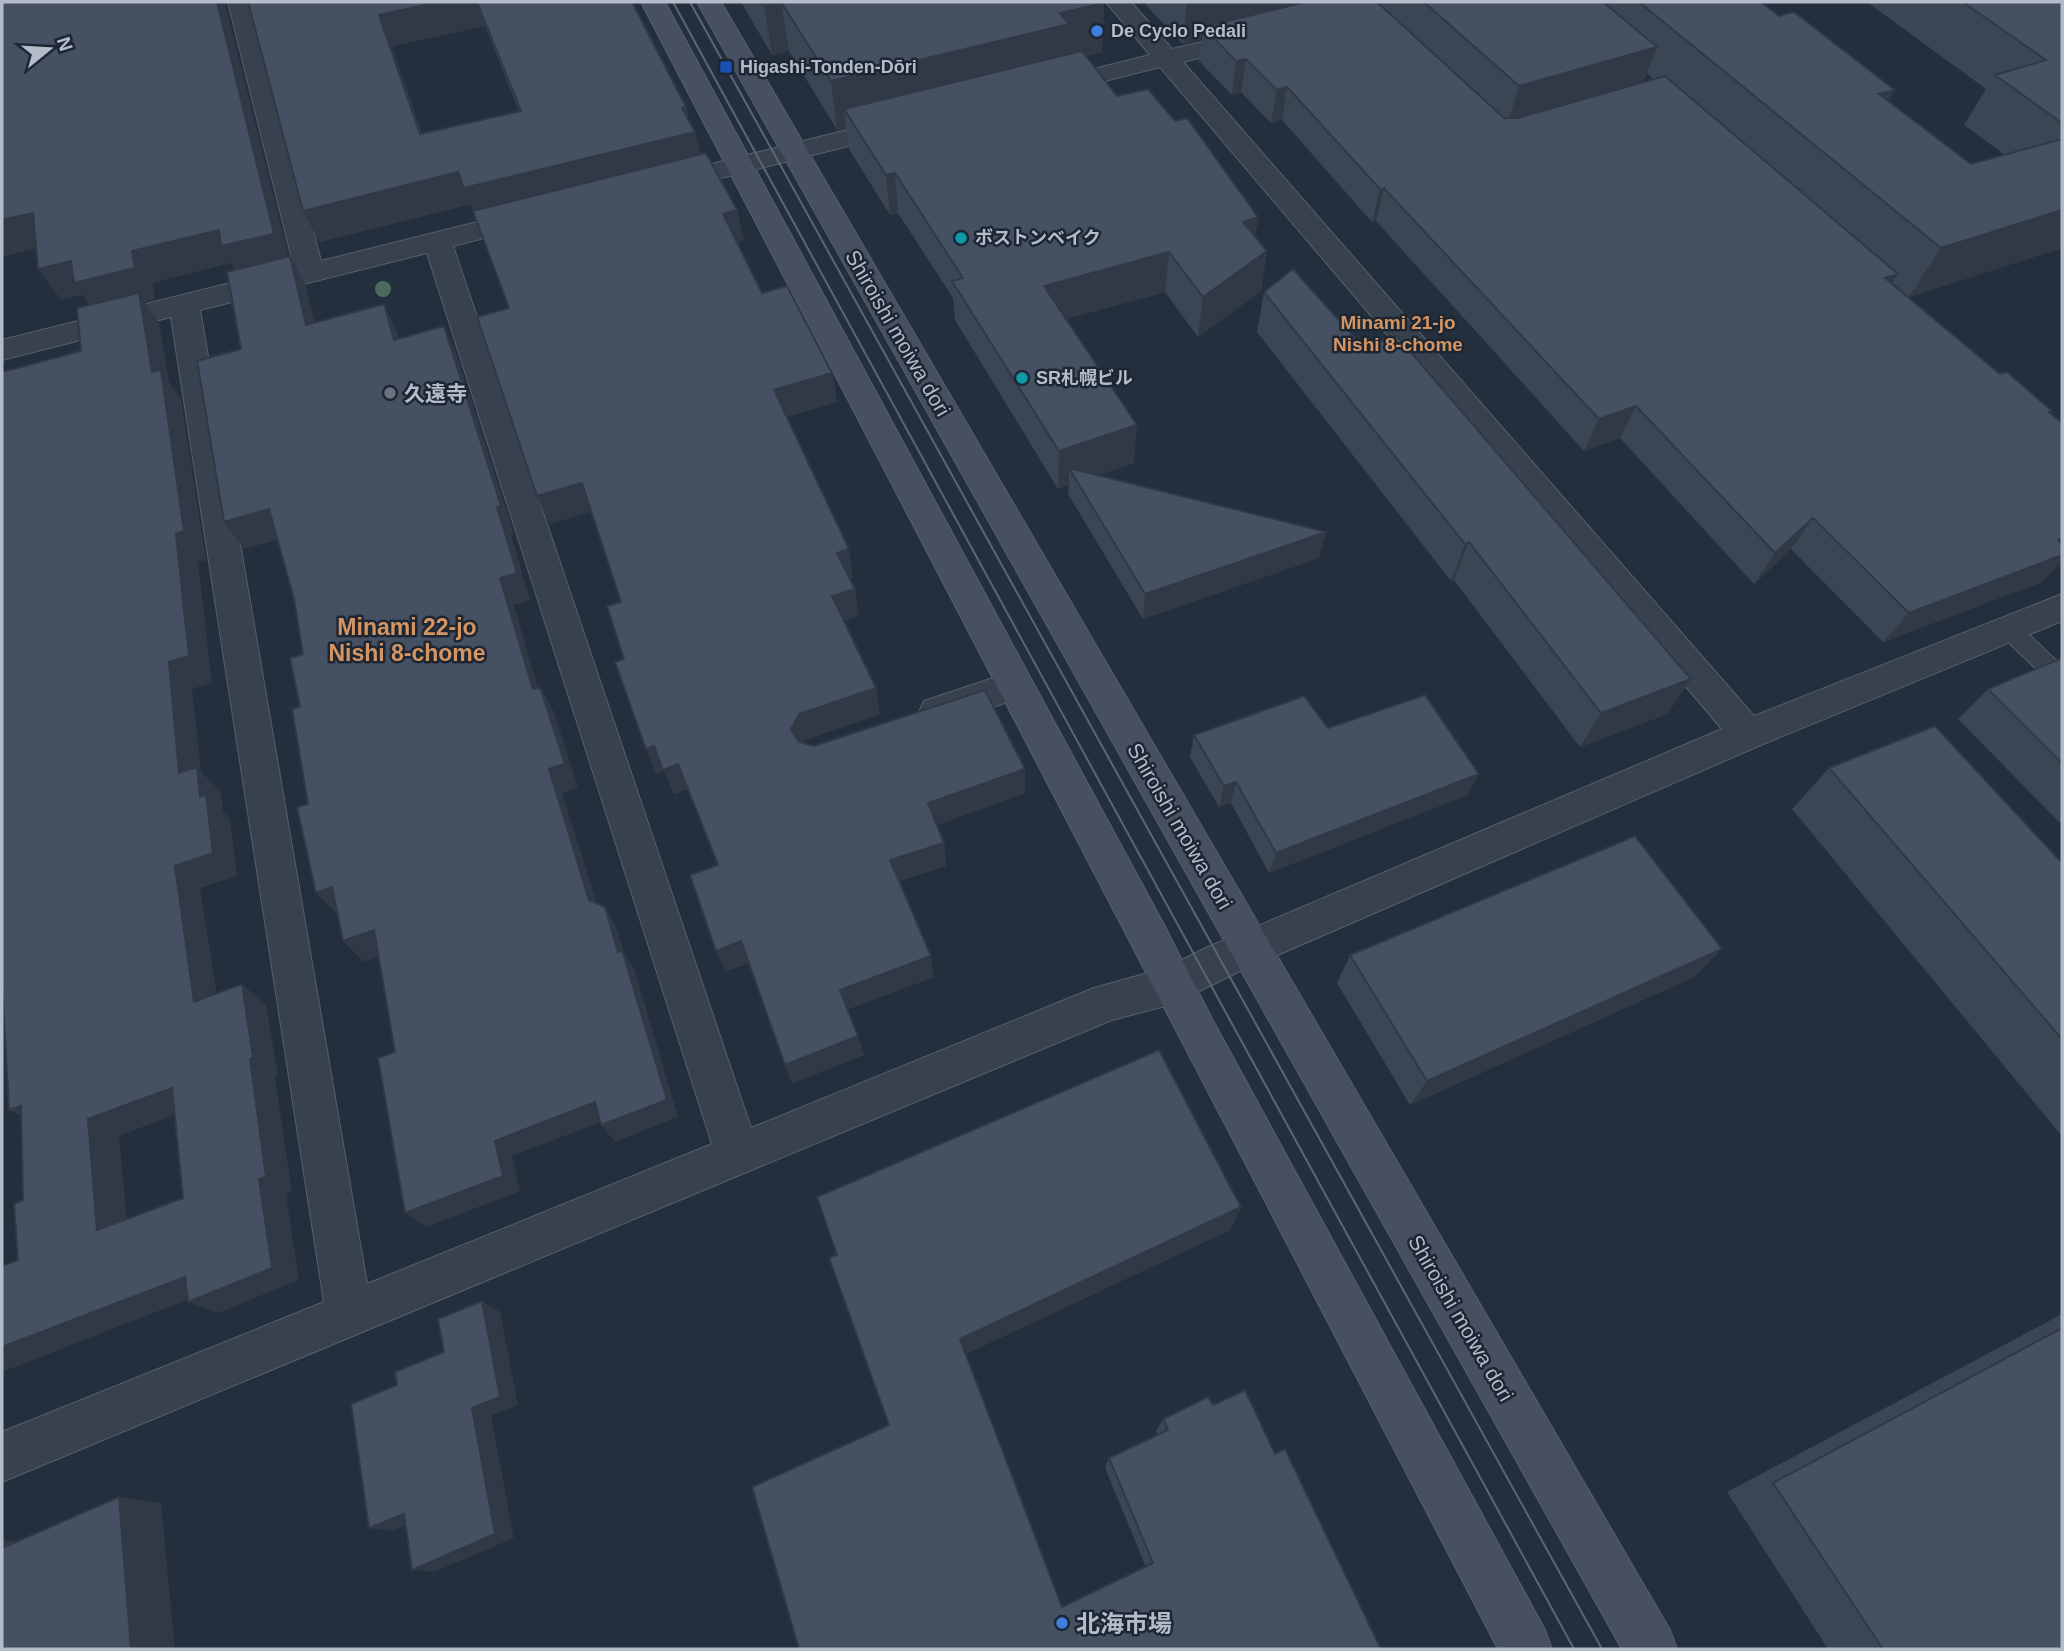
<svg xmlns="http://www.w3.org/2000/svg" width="2064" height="1651" viewBox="0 0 2064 1651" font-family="Arial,'Noto Sans JP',sans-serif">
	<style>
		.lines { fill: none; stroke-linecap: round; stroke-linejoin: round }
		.service-casing { stroke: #565f6c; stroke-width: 2 }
		.minor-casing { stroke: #565f6c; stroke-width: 2 }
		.secondary-casing { stroke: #565f6c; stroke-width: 2 }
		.service { fill: #38414e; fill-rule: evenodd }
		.minor { fill: #38414e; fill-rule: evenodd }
		.secondary { fill: #465061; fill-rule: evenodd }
		.tram { stroke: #5a6575; stroke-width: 2 }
		.tree { fill: #4b6a5d }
		.wall { fill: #3b4654; fill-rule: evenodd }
		.shaded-wall { fill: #303945 }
		.building { fill: #455162; stroke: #303945; stroke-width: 2; fill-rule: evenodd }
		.shop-dot { fill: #3f7fe0; stroke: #1d2633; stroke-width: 2.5 }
		.transit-dot { fill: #1a4fb4; stroke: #1d2633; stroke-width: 2.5 }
		.culture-dot { fill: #0f9aa8; stroke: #1d2633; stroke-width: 2.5 }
		.worship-dot { fill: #6b7280; stroke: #1d2633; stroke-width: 2.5 }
		.labels { text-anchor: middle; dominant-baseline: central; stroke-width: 5; stroke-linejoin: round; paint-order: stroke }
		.far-poi-label { font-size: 18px; font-weight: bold; fill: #b4bcc9; stroke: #1d2633; text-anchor: start }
		.far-neighbourhood-label { font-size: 19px; font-weight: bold; fill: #d59563; stroke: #1d2633 }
		.street-label { font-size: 21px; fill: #b4bcc9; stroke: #1d2633 }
		.poi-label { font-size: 21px; font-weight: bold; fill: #b4bcc9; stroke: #1d2633; text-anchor: start }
		.neighbourhood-label { font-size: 23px; font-weight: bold; fill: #d59563; stroke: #1d2633 }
		.near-poi-label { font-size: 24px; font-weight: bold; fill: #b4bcc9; stroke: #1d2633; text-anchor: start }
	</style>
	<rect width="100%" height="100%" fill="#242f3e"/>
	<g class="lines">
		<defs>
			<path id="service" d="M2009 620 2017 623 2062 666V689L2054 686 2001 635 1998 629 2001 623Z"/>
			<path id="minor" d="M228 2H252L321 261 529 209 539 212 543 218 539 224 453 246 751 1128 1094 988 1166 968 1206 948 1722 729 1160 67 1050 95 1041 92 1037 87 1041 82 1150 55 1106 2H1131L1172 49 1253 30 1262 32 1265 37 1262 42 1183 62 1754 716 2062 594V621L1761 745 1234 974 1173 1004 1112 1020 2 1482V1432L324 1302 171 317 2 360V340L294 267ZM427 253 712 1144 367 1284 200 310Z
				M899 117 908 119 912 125 908 131 666 192 656 190 652 184 656 178Z
				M1014 671 1027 675 1032 685 1027 695 937 727 924 723 919 712 924 701Z"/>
			<path id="secondary" d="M641 2H665L1162 921 1211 1017 1545 1630 1552 1649H1498Z
				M697 2H721L1670 1630 1677 1649H1622Z"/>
		</defs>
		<!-- service casing -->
		<use href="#service" class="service-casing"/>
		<!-- minor casing -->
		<use href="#minor" class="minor-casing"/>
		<!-- secondary casing -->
		<use href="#secondary" class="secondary-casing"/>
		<!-- service -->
		<use href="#service" class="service"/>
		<!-- minor -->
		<use href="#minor" class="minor"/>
		<!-- secondary -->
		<use href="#secondary" class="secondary"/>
		<!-- tram -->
		<path class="tram" d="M673 2 1574 1649
			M690 2 1602 1649"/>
	</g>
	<!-- trees -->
	<circle class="tree" cx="383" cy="289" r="8"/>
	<!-- wall -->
	<path class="wall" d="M248 2H632L686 107 689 122 695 132 700 155 737 210 744 240 737 242 762 293 832 373 837 402 786 417 853 577 850 578 859 616 843 621 880 714 805 740 803 743 814 746 1025 769V793L937 825 944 843 946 866 899 881 934 977 848 1009 864 1055 792 1083 785 1065 749 963 726 971 718 865 688 789 674 794 664 771 656 774 624 659 621 602 591 511 550 524 537 496 509 308 471 204 319 242 303 211ZM485 26 519 111 422 134 392 46Z
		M741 2H1103L1104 3 1102 52 1086 56 1117 96 1175 121 1258 217 1255 236 1267 251 1261 291 1198 337 1165 292 1066 319 1134 463 1099 475 1326 532 1319 558 1143 619 1068 494 1069 485 1058 489 955 320 953 298 898 213 890 215 849 149 846 128 837 130 789 51 772 55Z
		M1143 2H1761L1779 16 1895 90 1888 101 1971 164 2005 155 1964 125 1986 89 1867 2H2062V248L1909 297 1893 283 1892 284 2000 374 2062 423V561L2042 582 1883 642 1791 549 1754 584 1620 438 1584 451 1376 221 1372 222 1282 120 1271 123 1241 92 1232 95 1199 61 1202 39 1183 44ZM1647 73 1653 79 1643 82Z
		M1264 292 1362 346 1691 679 1667 714 1580 747 1454 580 1451 581 1257 332Z
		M2062 658V825L1958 719 1988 689Z
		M1328 728 1468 795 1269 873 1231 803 1219 807 1190 757 1194 735Z
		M1829 768 2062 863V1136L1792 809Z
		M1350 955 1694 977 1410 1105 1337 983Z
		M1241 1207 1230 1230 966 1354 1062 1607 1146 1567 1105 1468 1109 1458 1158 1435 1156 1431 1163 1419 1213 1405 1275 1454 1381 1649H799L889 1425 837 1255Z
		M2062 1314V1649H1828L1727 1492Z"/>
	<!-- shaded-wall -->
	<path class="shaded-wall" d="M217 2H226L225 3 291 265 240 278 231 263 153 283 155 299 145 302 159 323 169 382 181 399 206 560 198 562 212 683 192 689 201 771 221 792 223 812 230 819 237 876 200 888 221 1021 194 1002 175 866 179 773 96 314 82 295 61 300 38 269 71 261 132 251Z
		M439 2H477L485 26 392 46 433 166 420 134 379 15Z
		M781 2 789 51 772 55 764 6Z
		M1187 2H1354L1203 27 1202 39 1183 44Z
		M1104 3 1102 52 844 109 846 128 837 130 831 81 1060 13Z
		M1657 47 1637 97 1504 136 1519 86Z
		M1246 59 1241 92 1232 95 1236 61Z
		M1287 87 1282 120 1271 123 1277 90Z
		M1895 90 1867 139 1879 94Z
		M686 107 692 133 695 132 702 164 477 220 471 204 319 242 303 211Z
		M895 173 898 213 890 215 886 175Z
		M1384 188 1376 221 1372 222 1380 189Z
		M737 210 744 240 730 244 723 214Z
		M2062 210V248L1909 297 1941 248Z
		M33 213 55 244 2 257V220Z
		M1258 217 1251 257 1243 222Z
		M1267 251 1261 291 1198 337 1203 297Z
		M1169 252 1165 292 1044 325V286Z
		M290 256 306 286 322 354 306 325Z
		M1898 274 1877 307 1885 278Z
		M384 304 398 334 409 369 394 340Z
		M444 326 457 355 514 534 511 535 530 600 514 605 546 715 533 689 500 578Z
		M832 373 837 402 780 419 774 390Z
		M1636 406 1620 438 1584 451 1599 419Z
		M1137 425 1134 463 1078 482 1069 468V485L1058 489 1059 451Z
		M582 483 593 511 550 524 537 496Z
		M269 509 288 537 244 549 224 522Z
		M1813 518 1791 549 1754 584 1775 553Z
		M1326 532 1319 558 1143 619 1145 594Z
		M2062 538V561L2042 582 1883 642 1909 613Z
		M1469 542 1454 580 1451 581 1465 544Z
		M849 549 853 577 842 580 837 553Z
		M855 589 859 616 837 623 832 596Z
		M1691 679 1667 714 1580 747 1601 713Z
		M540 687 554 712 578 788 562 793 603 922 589 900 549 769Z
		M876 688 880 714 805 740 798 754 791 729 799 714Z
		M654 746 678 764 688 789 674 794 664 771 656 774 646 749Z
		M1025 769V793L931 827 928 803Z
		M1479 774 1468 795 1269 873 1276 853Z
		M1236 782 1231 803 1219 807 1224 786Z
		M944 843 946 866 894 883 890 860Z
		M332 887 353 908 337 914 316 893Z
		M605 907 617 929 625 955 635 971 678 1117 615 1142 601 1125 618 952Z
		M374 930 394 951 364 962 343 941Z
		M741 941 750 962 726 971 716 951Z
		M1722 949 1694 977 1410 1105 1427 1081Z
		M931 956 934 977 846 1010 840 990Z
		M242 984 266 1005 278 1076 275 1077 292 1192 286 1194 299 1280 218 1313 188 1302 259 1179 250 1059Z
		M858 1036 864 1055 792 1083 785 1065Z
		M172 1088 200 1105 119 1136 129 1244 97 1230 88 1119Z
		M595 1102 609 1119 512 1156 520 1191 427 1227 405 1213 495 1141Z
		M21 1106 43 1127 9 1110Z
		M1241 1207 1230 1230 964 1355 960 1339Z
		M185 1277 215 1289 2 1372V1347Z
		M482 1301 500 1312 518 1405 491 1416 514 1538 434 1572 412 1570 472 1408Z
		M119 1497 161 1503 175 1649H131Z
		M404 1514 426 1518 392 1531 369 1528Z
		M2 1540 16 1542 2 1565Z"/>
	<!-- building -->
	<path class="building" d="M2 2H217L274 234 221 246 219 230 132 251 135 268 74 283 71 261 38 269 33 213 2 220Z
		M248 2H439L379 15 420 134 521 111 477 2H632L686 107 682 108 695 132 464 188 458 172 303 211Z
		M761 2H1103L1104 3 1060 13 1069 24 831 81 781 2 764 6Z
		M1306 2H1377L1504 118H1518L1665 76 1898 274 1885 278 2000 374 2007 372 2052 411 2049 412 2062 423V538L2058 540 2062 544V555L1909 613 1813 518 1775 553 1636 406 1599 419 1384 188 1380 189 1287 87 1277 90 1246 59 1236 61 1203 27Z
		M1424 2H1603L1657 47 1519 86Z
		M1639 2H1761L1779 16 1794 12 1895 90 1879 94 1971 164 2062 139V210L1941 248Z
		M1963 2H2059L2062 4V123L1995 75 2046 60Z
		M1082 51 1117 96 1148 89 1175 121 1187 118 1258 217 1243 222 1267 251 1203 297 1169 252 1044 286 1137 425 1059 451 952 281 963 278 895 173 886 175 844 109Z
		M706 153 737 210 723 214 762 293 787 286 832 373 774 390 849 549 837 553 855 589 832 596 876 688 799 714 791 729 799 742 814 746 985 690 1025 769 928 803 944 843 890 860 931 956 840 990 858 1036 785 1065 741 941 716 951 690 875 718 865 678 764 663 770 654 746 646 749 615 662 624 659 607 606 621 602 582 483 537 496 477 317 509 308 473 211Z
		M290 256 306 325 384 304 394 340 444 326 501 506 497 507 517 573 500 578 533 689 540 687 565 764 549 769 589 900 605 907 618 952 622 950 667 1100 601 1125 595 1102 495 1141 503 1176 405 1213 378 1058 395 1052 374 930 343 941 332 887 316 893 297 807 308 804 292 709 300 707 290 658 303 654 294 599 269 509 224 522 197 361 241 349 227 272Z
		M1293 269 1362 346 1397 336 1691 679 1601 713 1469 542 1465 544 1264 292Z
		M139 293 152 372 161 370 184 531 176 534 189 656 169 662 179 773 197 767 200 797 206 794 213 853 175 866 194 1002 242 984 253 1057 250 1059 266 1177 259 1179 272 1268 188 1302 185 1277 2 1347V1266L18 1260 14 1204 23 1200 21 1106 9 1110 2 981V372L81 351 77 308ZM172 1088 183 1198 97 1230 88 1119Z
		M1069 468 1326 532 1145 594Z
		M2062 658V763L1988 689Z
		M1425 695 1479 774 1276 853 1236 782 1224 786 1194 735 1304 696 1328 728Z
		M1935 726 2062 863V1039L1829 768Z
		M1635 836 1722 949 1427 1081 1350 955Z
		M1159 1050 1241 1207 960 1339 1062 1607 1153 1563 1109 1458 1168 1430 1163 1419 1208 1397 1213 1405 1245 1390 1275 1454 1285 1449 1381 1649H799L752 1487 889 1425 829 1258 837 1255 817 1197Z
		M482 1301 500 1397 472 1408 495 1534 412 1570 404 1514 369 1528 351 1404 397 1385 395 1372 444 1352 438 1319Z
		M2062 1328V1649H1883L1773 1483Z
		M119 1497 131 1649H2V1548Z"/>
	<!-- markers -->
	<g class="shop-dot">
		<circle cx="1097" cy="31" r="7"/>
		<circle cx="1062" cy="1623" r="7"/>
	</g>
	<rect class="transit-dot" x="719" y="60" width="14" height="14" rx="3.5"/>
	<g class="culture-dot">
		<circle cx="961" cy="238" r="7"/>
		<circle cx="1022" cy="378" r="7"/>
	</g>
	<circle class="worship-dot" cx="390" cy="393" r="7"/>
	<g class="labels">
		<!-- far-poi labels -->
		<g class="far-poi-label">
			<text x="1111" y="31">De Cyclo Pedali</text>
			<text x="740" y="67">Higashi-Tonden-Dōri</text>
			<text x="975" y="238">ボストンベイク</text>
			<text x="1036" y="378">SR札幌ビル</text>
		</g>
		<!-- far-neighbourhood labels -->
		<g class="far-neighbourhood-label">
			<text x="1398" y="322">Minami 21-jo<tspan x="1398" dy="22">Nishi 8-chome</tspan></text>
		</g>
		<!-- street labels -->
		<g class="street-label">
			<text transform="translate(898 333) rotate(60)">Shiroishi moiwa dori</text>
			<text transform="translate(1180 826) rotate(60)">Shiroishi moiwa dori</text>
			<text transform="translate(1461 1318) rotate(60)">Shiroishi moiwa dori</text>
		</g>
		<!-- poi labels -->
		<g class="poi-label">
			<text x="404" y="393">久遠寺</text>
		</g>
		<!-- neighbourhood labels -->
		<g class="neighbourhood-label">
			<text x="407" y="627">Minami 22-jo<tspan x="407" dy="26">Nishi 8-chome</tspan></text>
		</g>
		<!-- near-poi labels -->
		<g class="near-poi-label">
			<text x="1076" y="1623">北海市場</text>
		</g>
	</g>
	<!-- border -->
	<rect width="2064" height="1651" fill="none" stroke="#b4bcc9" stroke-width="7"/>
	<!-- north arrow -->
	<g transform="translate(49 49) rotate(72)" stroke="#1d2633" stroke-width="5" paint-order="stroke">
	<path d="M0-5L12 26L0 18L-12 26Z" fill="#b4bcc9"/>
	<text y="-10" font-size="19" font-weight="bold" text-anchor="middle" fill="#b4bcc9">N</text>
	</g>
</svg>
